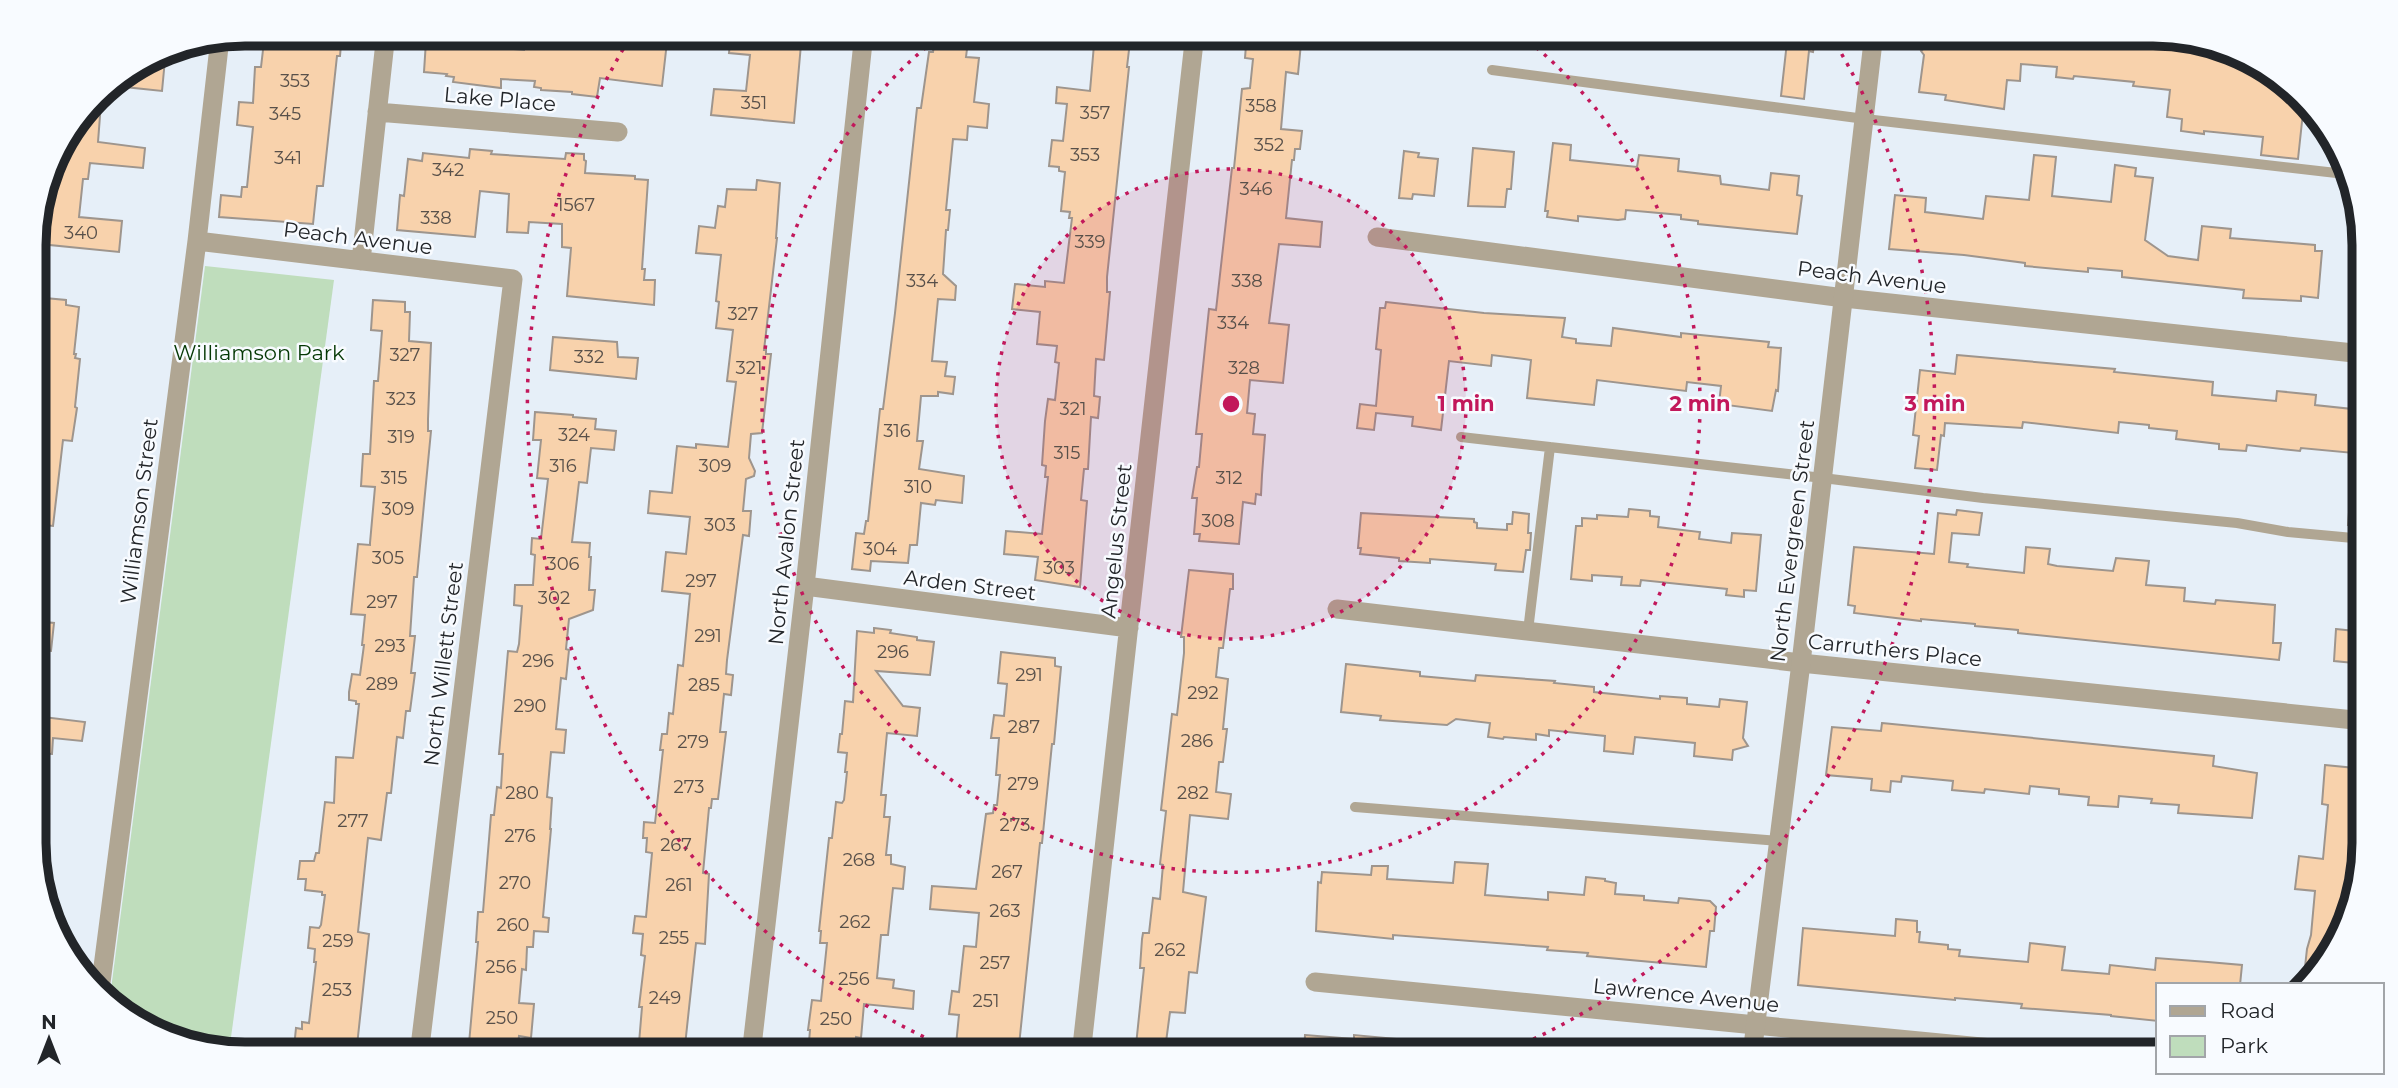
<svg xmlns="http://www.w3.org/2000/svg" width="2398" height="1088" viewBox="0 0 2398 1088" font-family="Montserrat,sans-serif">
	<style>
		.green { fill: #bfddbc }
		.building { fill: #f8d2ac; stroke: #9e958d; stroke-width: 2 }
		.lines { fill: none; stroke-linecap: round; stroke-linejoin: round }
		.service { stroke: #b0a693; stroke-width: 10 }
		.minor { stroke: #b0a693; stroke-width: 19 }
		.tertiary { stroke: #b0a693; stroke-width: 19 }
		.ring { fill: none; stroke: #c2185b; stroke-width: 3.5; stroke-dasharray: 3.5 7 }
		.labels { text-anchor: middle; dominant-baseline: central; stroke-width: 5; stroke-linejoin: round; paint-order: stroke }
		.number-label { font-size: 18px; fill: #58504a }
		.street-label { font-size: 21px; fill: #222529; stroke: #f8fbff }
		.park-label { font-size: 21px; fill: #043804; stroke: #f8fbff }
		.rim { fill: none; stroke: #222529; stroke-width: 9 }
		.centre { fill: #c2185b; stroke: #f8fbff; stroke-width: 3.5 }
		.ring-label { font-size: 21px; text-anchor: middle; font-weight: bold; fill: #c2185b; stroke: #f8fbff; stroke-width: 5; stroke-linejoin: round; paint-order: stroke }
	</style>
	<rect width="100%" height="100%" fill="#e6eff8"/>
	<!-- green -->
	<path class="green" d="M205 266 334 280 229 1052 164 1038 110 997Z"/>
	<!-- building -->
	<path class="building" d="M265 33H342L340 56H337L323 186H317L313 224 219 217 221 195 241 197 242 187H247L253 127 237 125 239 102 253 103 255 67H261Z
		M526 33H668L662 86 600 78 597 97 572 94V92L541 90V88L534 87 535 81 501 79V88L453 82 454 77 446 76 447 74 424 72 426 41 524 50Z
		M731 33H802L794 123 711 115 714 89 746 91 750 55 729 53Z
		M1095 33H1131L1127 67H1129L1107 277V292H1110L1104 360 1096 359 1094 396 1100 397 1098 418 1091 417 1088 469H1084L1081 500 1087 501 1080 587 1035 580 1038 557 1004 554 1006 531 1042 534 1048 477H1045L1046 466 1042 465 1045 421 1048 399 1055 400 1059 363 1055 362 1057 346 1037 344 1040 312 1012 309 1015 284 1045 287V281L1064 283 1072 218H1069L1070 212 1061 211 1065 172 1059 171V167L1049 166 1052 140 1063 141 1067 104 1056 103 1057 87 1090 91Z
		M1247 33H1302L1298 74 1286 72 1281 129 1302 131 1300 149H1295L1294 160H1292L1286 218 1322 222 1320 247 1279 244 1269 323 1289 325 1283 383 1250 380 1247 413 1255 414 1253 434 1265 435 1262 475 1261 495 1256 494 1255 504 1243 502 1239 544 1199 541 1200 534H1194L1197 498H1192L1197 467H1199L1202 434H1196L1209 309 1216 310 1232 168H1234L1242 89 1250 88 1253 59 1245 58Z
		M1788 33H1816L1813 52 1809 51 1804 99 1781 96Z
		M1929 33H2131L2178 38 2234 50 2304 103 2298 159 2261 155 2263 137 2204 131V134L2181 131 2182 119 2167 117 2170 90 2133 86 2134 82 2074 76 2073 79 2056 77 2057 67 2021 64 2020 81 2007 80 2004 109 1945 100 1946 95 1919 92 1924 55 1921 51 1928 45Z
		M946 38 968 41 966 57 979 58 974 102 989 104 987 128 968 126 967 140 953 139 946 210H950L948 230H946L943 274 956 286 955 300 938 299 932 361 947 362 945 376 955 377 953 394 938 392V396H921L917 441H923L919 469 964 476 962 503 936 500 935 505 921 503 917 545H910L908 563 871 561 870 571 852 569 856 533 864 534 866 521H868L880 409H883L895 313 917 108H921L929 52H933L934 45 945 47Z
		M166 49 162 91 125 87 127 73Z
		M102 90 98 142 145 148 143 168 90 163 88 179H83L79 217 122 221 119 252 40 244 45 198H48L55 152Z
		M1553 143 1571 145 1570 160 1637 167 1639 155 1679 159 1678 171 1720 176 1721 184 1769 190 1771 173 1799 176 1797 195 1802 196 1797 234 1698 224V221L1681 219V215L1626 210 1625 219 1618 220 1578 216V221L1547 217 1548 211H1545Z
		M1473 148 1514 152 1511 189H1507L1505 207 1468 206Z
		M470 149 492 151 491 154 565 159 566 153 584 154V160L586 161 585 173 635 176V179L648 180 642 269H645L644 280H655L654 305 567 296 571 248 562 247V224L529 222 528 233 507 232 509 194 480 191 475 237 397 230 400 195 404 196 408 159 422 161 423 153 469 158Z
		M1404 151 1419 153 1418 157 1438 159 1434 196 1413 194 1412 199 1399 198Z
		M2034 155 2056 157 2052 196 2111 202 2115 165 2136 168 2135 176 2153 178 2145 240 2168 256 2198 260 2202 226 2231 229 2230 238 2315 245V251H2322L2318 298 2301 296V301L2243 298 2244 290 2122 277V271L2088 268V272L2025 266V263L1964 255 1889 249 1895 195 1926 198 1925 212 1983 219 1986 196 2029 200Z
		M757 180 780 183 776 238H777L764 350H766V354H771L762 433 751 434 749 458 755 471 754 476 746 479 743 511H751L749 536 743 535 727 660 726 674 733 675 731 695 724 694 720 732H726L718 799H712L711 808H709L703 873 709 874 705 944 696 943 684 1055H638L642 1007H639L645 956 641 955 643 934 633 933 635 916 646 917 652 853 646 852 647 838H643L644 822 655 823 663 750H660L662 734H667L669 713 673 714 678 665 683 666 690 594 662 591 666 552 686 554 690 517 648 513 650 491 672 493 677 446 696 448V444L728 447 736 382 727 381 733 330 716 328 719 302 716 301 721 255 696 253 699 226 715 228 718 206 725 207 727 189 756 190Z
		M34 297 66 300V305L79 307 74 354H76L75 358 80 359 75 407 77 408 72 441 63 440 53 526 34 524Z
		M373 300 405 302V312H410L409 341 431 343 428 419V431H431L417 577H414L410 636H415L411 673H415L410 711H406L403 738 397 737 391 793H387L381 840 368 838 358 932 369 934 356 1055H300V1049L294 1048 296 1028 302 1029V1022L309 1023 316 962H314L315 949 308 948 310 927 319 928 321 925 325 895H322V892L305 890 306 879H298L300 861H314L316 853H319L325 802 334 803 336 757 353 758 359 704H356V701L349 700V692L352 674 360 675 364 645H362L365 615 351 614 358 544 370 545V543L375 487 361 486 363 454H370L374 381H378L382 331 371 330Z
		M1386 302 1484 313 1565 318 1562 337 1576 339V343L1611 346 1613 328 1681 337V333L1769 342 1768 347 1781 348 1778 391 1776 390 1772 411 1719 404 1721 386 1687 382 1686 391 1597 380 1594 405 1527 398 1531 360 1492 355 1491 366 1449 361 1441 430 1412 426 1413 417 1376 413 1374 430 1357 428 1360 404 1376 406 1381 350 1376 349 1380 308H1385Z
		M553 337 617 342 618 357 638 358 636 379 550 370Z
		M1957 355 2115 369 2114 372 2213 382 2212 395 2276 401 2277 391 2316 395 2315 405 2352 409V414L2364 415V454L2301 448 2300 451 2247 445 2246 451 2219 449V444L2176 439 2177 431 2149 428V425L2119 422 2118 433 2023 422 2022 428 1945 423 1944 436 1941 435 1937 470 1915 468 1919 436 1913 435 1920 370 1955 374Z
		M535 412 573 415V417L596 419 595 429 616 431 614 450 591 448 587 483 579 482 572 542 590 543 589 557H591L589 590H595L593 610 569 619 566 649 569 650 566 679 561 678 556 729 566 730 564 753 551 752 547 797 552 798 550 829H551L543 917 549 918 548 932 534 931 533 947H527L526 970 522 969 519 1003 534 1004 531 1038 519 1036 517 1055H468L478 942H476L478 912H483L491 815H494L497 787 501 788 503 754H499L508 651 517 652 519 644 522 606 514 605 515 585H533L535 555 531 554 532 538 541 539 548 479 537 478 541 440H533Z
		M2352 475H2364V526L2348 525Z
		M1629 509 1650 511V516L1659 517 1658 527 1700 532 1699 539 1731 543 1732 533 1761 535 1756 591 1744 590V597L1726 595 1727 589 1641 580 1640 586 1621 585 1622 577 1592 575V581L1571 579 1576 526H1582V518L1597 519V515L1628 517Z
		M1957 510 1982 513 1979 535 1952 533 1949 562 1968 564 1967 567 2024 573 2026 547 2050 549 2048 564 2057 566 2113 571 2116 558 2149 561 2146 585 2185 588 2184 601 2215 604 2216 600 2275 605 2273 643H2281L2279 660 2018 633V630L1975 626V624L1921 619V621L1854 613 1855 606 1848 605 1854 547 1934 554 1938 513 1956 515Z
		M1513 512 1529 514 1528 533H1531L1530 550H1526L1523 572 1495 570 1496 564 1430 559V563L1399 561V558L1360 554 1361 548H1358L1361 513 1474 519V522L1477 523V528L1507 530V524H1512Z
		M1189 570 1233 574V589H1230L1223 648H1219L1216 677 1228 679 1223 729H1227L1223 762H1219L1216 792 1231 794 1228 819 1190 815 1183 892 1206 897 1197 973 1189 972 1185 1013 1170 1012 1166 1042 1181 1043 1180 1055H1135L1144 968H1140L1142 939 1143 933H1149L1153 898 1160 899 1163 865 1160 864 1166 811 1161 810 1172 714 1177 715 1184 653V637H1181Z
		M35 621 54 623 51 651 35 649Z
		M874 628 891 630 890 633 917 637V640L934 642 930 675 876 671 903 706 920 708 917 736 887 733 881 795H886L884 817H890L886 855H891V864L905 867 903 889 893 888 888 935H881L877 978 894 980 893 988 914 991 913 1009 864 1004 861 1038 856 1037 854 1055H815L816 1043 809 1042 810 1030H808L812 1000 821 1001 827 943H820L821 931H819L829 838H832L836 802 842 803 844 800 847 772H845L847 753 838 752 840 734H842L845 701 853 702 857 631 874 633Z
		M2336 629 2364 632V664L2334 661Z
		M1001 652 1055 658V666L1061 667 1054 744H1052L1042 843H1040L1018 1055H955L959 1015 949 1014 952 991 959 992 964 946 976 947 979 913 930 909 932 886 976 889 986 814 993 813 994 805H997L1000 775H996L999 738H991L994 715 1004 716 1007 684 998 683Z
		M1346 664 1420 672V676L1475 681 1476 675 1555 681 1554 683 1594 687V692L1660 699V696L1687 698V704L1719 707 1720 699 1747 702 1743 738 1748 746 1733 750 1732 760 1694 756 1695 743 1635 737 1633 754 1604 751 1605 736 1549 730V736L1536 734V740L1504 737 1503 739 1488 737 1490 723 1456 719 1447 725 1380 720 1381 716 1341 712Z
		M35 716 85 722 82 741 53 738 52 754 35 753Z
		M1882 723 2214 756 2213 766 2257 773 2252 818 2178 813 2179 805 2151 803 2152 799 2119 796 2118 807 2088 805 2089 797 2059 794V789L2030 786 2029 794 1985 789 1984 793 1952 790 1953 781 1902 776 1901 782 1891 781 1890 792 1871 790 1872 779 1826 775 1832 727 1881 731Z
		M2325 765 2365 769V844L2348 924 2312 982 2303 985 2307 949 2311 935 2315 891 2295 889 2299 856 2323 859 2328 805 2322 804Z
		M1455 862 1488 864 1485 895 1548 900V892L1584 895 1586 877 1605 879V881L1616 883 1615 894 1644 896V900L1678 903 1679 898 1710 901 1716 907 1714 931H1710L1706 967 1587 956 1588 953 1547 950 1548 947 1393 935V939L1316 931 1318 882 1321 883 1322 872 1371 875 1372 866H1388L1387 879 1453 883Z
		M1896 919 1917 921V932H1920L1919 942 1948 945V949L1960 950 1959 956 2028 962 2030 943 2065 947 2062 970 2109 974 2110 965 2155 970 2156 958 2208 962 2242 965 2240 985H2158V1021L2111 1016V1015L2021 1008 2022 1004 1955 998V1000L1798 985 1803 928 1895 936Z
		M1305 1035 1354 1039V1035L1439 1043V1054L1304 1055Z"/>
	<g class="lines">
		<!-- service -->
		<path class="service" d="M1492 70 1865 119 2345 174
			M1461 437 1823 478 1983 498 2237 523 2288 532 2364 539
			M1528 631 1550 447
			M1355 807 1779 841"/>
		<!-- minor -->
		<path class="minor" d="M377 112 618 132
			M1377 237 1844 298 2363 354
			M197 241 513 279 419 1055
			M361 261 386 33
			M805 586 1129 628
			M1337 609 1801 663 2364 721
			M1315 982 2053 1054
			M100 990 197 241 220 38
			M751 1055 805 586 864 33
			M1081 1055 1195 33"/>
		<!-- tertiary -->
		<path class="tertiary" d="M1752 1054 1801 663 1874 33"/>
	</g>
	<!-- distance rings -->
	<circle cx="1231" cy="404" r="235" fill="#c2185b" fill-opacity=".12"/>
	<g class="ring">
		<circle cx="1231" cy="404" r="235"/>
		<path d="M1520 34A469 469 0 1 1 942 34"/>
		<path d="M962 1054A704 704 0 0 1 631 36M1831 36A704 704 0 0 1 1500 1054"/>
	</g>
	<g class="labels">
		<!-- number labels -->
		<g class="number-label">
			<text x="295" y="81">353</text>
			<text x="754" y="103">351</text>
			<text x="1261" y="106">358</text>
			<text x="1095" y="113">357</text>
			<text x="285" y="114">345</text>
			<text x="1269" y="145">352</text>
			<text x="1085" y="155">353</text>
			<text x="288" y="158">341</text>
			<text x="448" y="170">342</text>
			<text x="1256" y="189">346</text>
			<text x="576" y="205">1567</text>
			<text x="436" y="218">338</text>
			<text x="81" y="233">340</text>
			<text x="1090" y="242">339</text>
			<text x="922" y="281">334</text>
			<text x="1247" y="281">338</text>
			<text x="743" y="314">327</text>
			<text x="1233" y="323">334</text>
			<text x="405" y="355">327</text>
			<text x="589" y="357">332</text>
			<text x="749" y="368">321</text>
			<text x="1244" y="368">328</text>
			<text x="401" y="399">323</text>
			<text x="1073" y="409">321</text>
			<text x="897" y="431">316</text>
			<text x="574" y="435">324</text>
			<text x="401" y="437">319</text>
			<text x="1067" y="453">315</text>
			<text x="563" y="466">316</text>
			<text x="715" y="466">309</text>
			<text x="394" y="478">315</text>
			<text x="1229" y="478">312</text>
			<text x="918" y="487">310</text>
			<text x="398" y="509">309</text>
			<text x="1218" y="521">308</text>
			<text x="720" y="525">303</text>
			<text x="880" y="549">304</text>
			<text x="388" y="558">305</text>
			<text x="563" y="564">306</text>
			<text x="1059" y="568">303</text>
			<text x="701" y="581">297</text>
			<text x="554" y="598">302</text>
			<text x="382" y="602">297</text>
			<text x="708" y="636">291</text>
			<text x="390" y="646">293</text>
			<text x="893" y="652">296</text>
			<text x="538" y="661">296</text>
			<text x="1029" y="675">291</text>
			<text x="382" y="684">289</text>
			<text x="704" y="685">285</text>
			<text x="1203" y="693">292</text>
			<text x="530" y="706">290</text>
			<text x="1024" y="727">287</text>
			<text x="1197" y="741">286</text>
			<text x="693" y="742">279</text>
			<text x="1023" y="784">279</text>
			<text x="689" y="787">273</text>
			<text x="522" y="793">280</text>
			<text x="1193" y="793">282</text>
			<text x="353" y="821">277</text>
			<text x="1015" y="825">273</text>
			<text x="520" y="836">276</text>
			<text x="676" y="845">267</text>
			<text x="859" y="860">268</text>
			<text x="1007" y="872">267</text>
			<text x="515" y="883">270</text>
			<text x="679" y="885">261</text>
			<text x="1005" y="911">263</text>
			<text x="855" y="922">262</text>
			<text x="513" y="925">260</text>
			<text x="674" y="938">255</text>
			<text x="338" y="941">259</text>
			<text x="1170" y="950">262</text>
			<text x="995" y="963">257</text>
			<text x="501" y="967">256</text>
			<text x="854" y="979">256</text>
			<text x="337" y="990">253</text>
			<text x="665" y="998">249</text>
			<text x="986" y="1001">251</text>
			<text x="502" y="1018">250</text>
			<text x="836" y="1019">250</text>
		</g>
		<!-- street labels -->
		<g class="street-label">
			<text transform="translate(500 99) rotate(5)">Lake Place</text>
			<text transform="translate(358 238) rotate(7)">Peach Avenue</text>
			<text transform="translate(1872 277) rotate(7)">Peach Avenue</text>
			<text transform="translate(139 511) rotate(-83)">Williamson Street</text>
			<text transform="translate(1116 541) rotate(-84)">Angelus Street</text>
			<text transform="translate(1792 541) rotate(-83)">North Evergreen Street</text>
			<text transform="translate(786 542) rotate(-84)">North Avalon Street</text>
			<text transform="translate(970 585) rotate(7)">Arden Street</text>
			<text transform="translate(1895 650) rotate(6)">Carruthers Place</text>
			<text transform="translate(443 664) rotate(-83)">North Willett Street</text>
			<text transform="translate(1686 995) rotate(6)">Lawrence Avenue</text>
		</g>
		<!-- park labels -->
		<g class="park-label">
			<text x="259" y="352">Williamson Park</text>
		</g>
	</g>
	<!-- crop -->
	<path d="M0 0H2398V1088H0ZM245 46H2153A199 199 0 0 1 2352 245V843A199 199 0 0 1 2153 1042H245A199 199 0 0 1 46 843V245A199 199 0 0 1 245 46Z" fill="#f8fbff" fill-rule="evenodd"/>
	<path class="rim" d="M245 46H2153A199 199 0 0 1 2352 245V843A199 199 0 0 1 2153 1042H245A199 199 0 0 1 46 843V245A199 199 0 0 1 245 46Z"/>
	<circle cx="1231" cy="404" r="10" class="centre"/>
	<g class="ring-label">
		<text x="1466" y="411">1 min</text>
		<text x="1700" y="411">2 min</text>
		<text x="1935" y="411">3 min</text>
	</g>
	<!-- legend -->
	<rect x="2156" y="983" width="228" height="91" fill="#f8fbff" stroke="#a2a5a9" stroke-width="2"/>
	<rect x="2170" y="1006" width="35" height="10" fill="#b0a693" stroke="#a2a5a9" stroke-width="2"/>
	<text x="2220" y="1018" font-size="21" fill="#222529">Road</text>
	<rect x="2170" y="1036" width="35" height="21" fill="#bfddbc" stroke="#a2a5a9" stroke-width="2"/>
	<text x="2220" y="1053" font-size="21" fill="#222529">Park</text>
	<!-- north arrow -->
	<g transform="translate(49 1039)" stroke="#f8fbff" stroke-width="5" paint-order="stroke">
	<path d="M0-5L12 26L0 18L-12 26Z" fill="#222529"/>
	<text y="-10" font-size="19" font-weight="bold" text-anchor="middle" fill="#222529">N</text>
	</g>
</svg>
